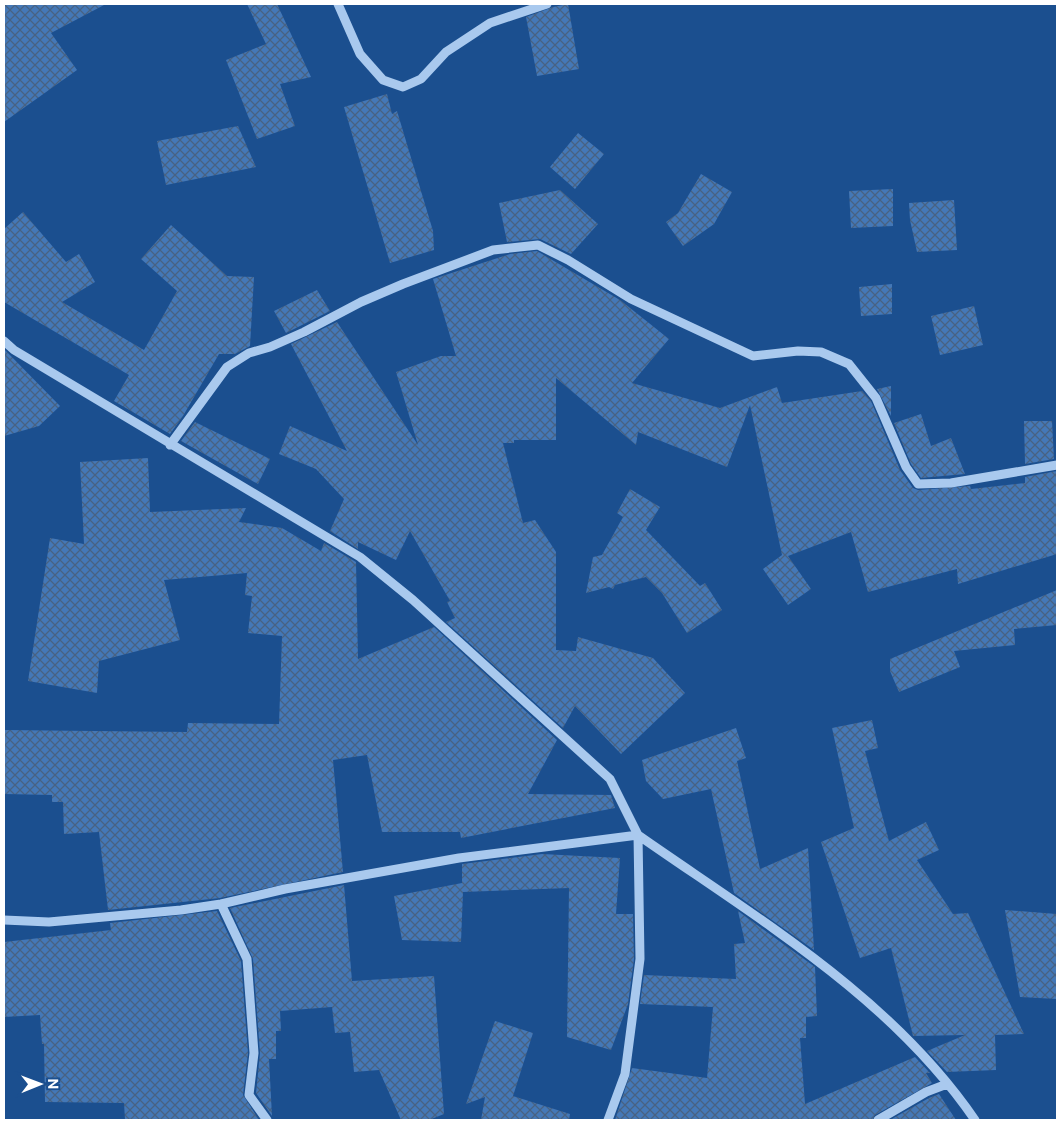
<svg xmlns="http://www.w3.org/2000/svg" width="1061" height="1124" viewBox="0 0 1061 1124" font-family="'Public Sans',sans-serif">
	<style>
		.building { fill: url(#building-cross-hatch) }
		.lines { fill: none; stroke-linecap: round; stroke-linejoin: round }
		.minor { stroke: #a9c9ee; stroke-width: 9 }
	</style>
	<defs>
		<pattern id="building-cross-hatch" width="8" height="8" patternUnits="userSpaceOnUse" patternTransform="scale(1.25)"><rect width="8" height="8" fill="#4478b7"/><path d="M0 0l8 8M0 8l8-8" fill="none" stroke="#486282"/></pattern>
	</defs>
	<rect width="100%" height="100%" fill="#1b4f8f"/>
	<!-- building -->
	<path class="building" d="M4 4H106L51 33 77 70 4 122Z
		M247 4H277L311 77 280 84 295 126 257 139 226 60 266 44Z
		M568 4 579 69 537 76 526 17 553 7Z
		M387 94 392 114 397 111 433 231 434 250 390 263 344 107Z
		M238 126 256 167 166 185 157 141Z
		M578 133 604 154 575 189 550 167Z
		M701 174 732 192 714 224 683 246 666 222 678 213Z
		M893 189V226L851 228 849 191Z
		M560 190 598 224 571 254 540 239 507 242 499 203Z
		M954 200 957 250 917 252 910 220 909 203Z
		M23 212 66 262 79 254 95 282 62 302 144 350 177 291 141 259 171 225 227 276 254 277 250 346 235 354H219L183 416 170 434 114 401 129 375 4 302V229Z
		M537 251 620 300 669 339 632 383 720 408 777 387 782 403 862 391 871 401 900 470 913 488 918 490 970 486 971 489 1025 483V477L1057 471V554L958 584 957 569 868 592 851 532 788 556 811 589 788 605 763 569 782 555 750 405 727 467 638 432 636 445 556 378V440H514V443H503L523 523 535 520 556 552V650L576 651 578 637 653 658 685 693 621 754 575 706 563 728 446 622 455 618 447 602 450 601 410 531 396 560 358 542V549L330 531 344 499 316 469 279 454 290 426 347 451 291 344 337 322 418 445 396 372 441 356H456L433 279 510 254Z
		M892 284V314L861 316 859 287Z
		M317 290 330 311 286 333 274 311Z
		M974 306 983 345 940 355 931 316Z
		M4 349 60 406 39 426 4 436Z
		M891 386V416L877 389Z
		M921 414 931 446 951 438 965 474 921 478 911 464 894 423Z
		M1024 421H1052L1054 459 1025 464Z
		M195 422 270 459 258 484 181 441Z
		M148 458 150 512 246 508 239 522 282 528 321 551 324 543 356 562 358 659 434 627 557 740 528 794 611 795 615 808 461 838 460 832H382L367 755 333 760 343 872 220 898 108 910 99 832 64 834 63 802H52V795L4 794V730L187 732 188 723 279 724 282 636 248 633 252 596 245 595 247 573 164 580 180 640 99 661 97 693 28 681 50 538 84 544 80 462Z
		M630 489 660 507 646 530 700 586 705 583 722 610 687 633 662 593 646 577 615 585 613 589 609 587 586 593 593 557 602 555 623 517 617 513Z
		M1057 590V625L1014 629 1015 645 954 651 960 667 899 692 890 671V659Z
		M872 720 878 748 865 751 889 841 926 822 939 850 917 860 953 914 968 913 1024 1034 995 1035 996 1070 947 1072 927 1051 965 1035 913 1036 891 948 860 958 821 842 854 828 832 728Z
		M736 728 746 758 737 761 760 869 808 848 814 950 734 893 711 789 663 799 646 781 642 760Z
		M542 854 620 858 616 914H633L634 959 628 1004 611 1050 567 1037 569 888 463 892 461 942 402 940 394 896 462 883V864Z
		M344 885 352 981 434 976 444 1114 429 1120H401L379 1070 354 1072 350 1032 335 1033 332 1007 280 1011 281 1031H276V1059H269L272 1116 256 1093 260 1053 253 959 230 908Z
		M1005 910 1057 914V999L1020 997Z
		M217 911 241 961 248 1053 243 1095 259 1120H125L124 1103 45 1102 44 1044H42L40 1015 4 1017V942L111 930 110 923Z
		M738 911 815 967 817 1016 806 1017V1038H800L805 1104 915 1057 930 1073H926L932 1083 875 1115 872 1120H615L632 1068 707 1078 713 1007 640 1004 644 975 736 979 734 944 745 943Z
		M495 1021 533 1033 513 1096 570 1114 569 1120H481L485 1097 466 1104Z
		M939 1094 956 1120H890L929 1098Z"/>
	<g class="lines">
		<!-- minor -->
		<path class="minor" d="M338 4 360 54 383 80 403 87 421 79 446 52 490 23 547 4
			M4 341 14 350 360 557 413 600 610 779 638 835 640 959 625 1074 608 1120
			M170 445 227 367 249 353 270 347 304 332 361 302 403 284 493 250 538 245 568 260 631 299 753 356 798 351 821 352 849 364 876 398 906 467 918 484 951 483 1057 465
			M221 904 247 959 254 1053 249 1095 267 1120
			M4 920 49 922 181 910 221 904 285 889 459 858 638 835C758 919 891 997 975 1120
			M878 1120 926 1092 947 1084"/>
	</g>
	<!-- border -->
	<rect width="1061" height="1124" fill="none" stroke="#ffffff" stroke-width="10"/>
	<!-- north arrow -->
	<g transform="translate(40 1084) rotate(89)" stroke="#1b4f8f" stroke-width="4" paint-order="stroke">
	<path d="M0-4L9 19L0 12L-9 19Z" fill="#ffffff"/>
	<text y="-8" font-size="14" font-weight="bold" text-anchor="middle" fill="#ffffff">N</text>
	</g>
</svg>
